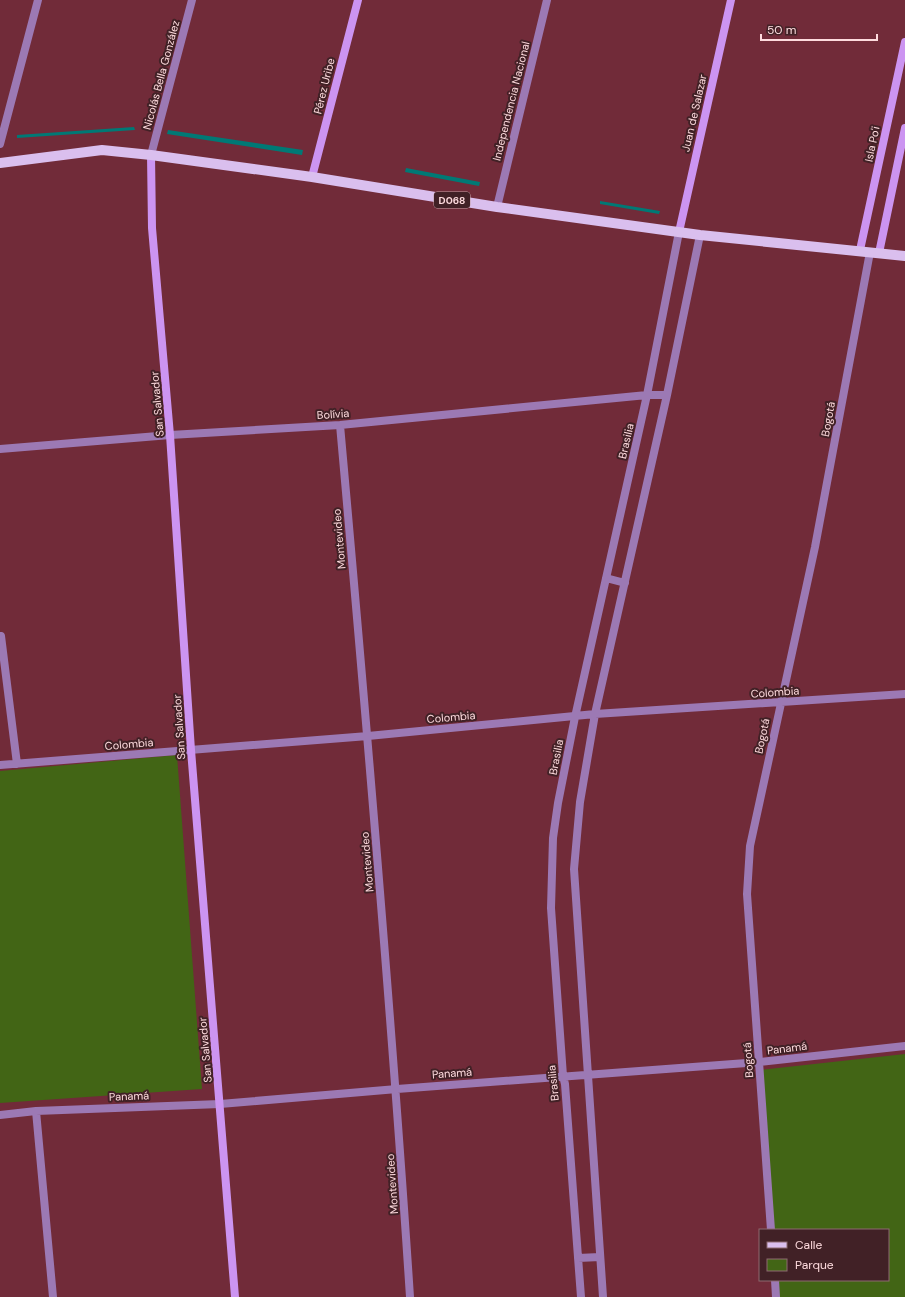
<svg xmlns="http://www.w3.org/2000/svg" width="905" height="1297" viewBox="0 0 905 1297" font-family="'DM Sans',sans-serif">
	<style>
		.green { fill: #426515 }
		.water { fill: #007975 }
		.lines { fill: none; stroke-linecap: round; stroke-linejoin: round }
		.street { stroke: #9c79b4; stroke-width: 8 }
		.secondary { stroke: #cc94f1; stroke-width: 8 }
		.primary { stroke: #dabfee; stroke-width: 10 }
		.labels { text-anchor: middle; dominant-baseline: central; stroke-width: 4; stroke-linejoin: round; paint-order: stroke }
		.shield { fill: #412126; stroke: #c5a3a7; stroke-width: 1 }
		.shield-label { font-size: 10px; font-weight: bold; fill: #fedbde }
		.street-label { font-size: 11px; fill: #fedbde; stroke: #412126 }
	</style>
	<rect width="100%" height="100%" fill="#712b39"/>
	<!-- green -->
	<path class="green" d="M177 755 202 1089 0 1103V771Z
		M905 1054V1297H779L777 1280H888V1230H773L760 1070Z"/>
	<!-- water -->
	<path class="water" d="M134 127 135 130 17 138V135Z
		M168 130 303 150 302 155 167 134Z
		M406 168 480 182 479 186 405 172Z
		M600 201 660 211 659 214 600 204Z"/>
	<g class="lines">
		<!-- street -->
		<path class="street" d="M0 144 38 0
			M151 155 192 0
			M497 207 547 0
			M340 425C366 715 391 1006 410 1297
			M0 449 170 435 340 425 647 395H667
			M606 578 625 583
			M1 636 17 764
			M0 765 368 736 595 714 905 694
			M36 1111 53 1297
			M0 1115 36 1111 220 1104 397 1089 760 1062 905 1046
			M771 1230 747 894 750 846 815 547 870 252
			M578 1258 600 1257
			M775 1280 776 1297
			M581 1297 565 1084 563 1076 551 908 553 838 558 803 575 717 647 395 679 232
			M603 1297 574 869 580 802 595 714 667 395 700 235"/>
		<!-- secondary -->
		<path class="secondary" d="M151 155 152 228 170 435 191 750 235 1297
			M312 177 358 0
			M679 232 731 0
			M860 250 905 42
			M879 253 905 128"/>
		<!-- primary -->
		<path class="primary" d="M0 163 102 150 151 155 312 177 497 207 700 235 905 256"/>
	</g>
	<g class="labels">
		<!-- shield labels -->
		<rect class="shield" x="434" y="192" width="36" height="16" rx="3"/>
		<g class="shield-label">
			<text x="452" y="200">D068</text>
		</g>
		<!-- street labels -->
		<g class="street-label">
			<text transform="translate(161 75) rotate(-75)">Nicolás Bella González</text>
			<text transform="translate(324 86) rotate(-76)">Pérez Uribe</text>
			<text transform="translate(511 101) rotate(-76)">Independencia Nacional</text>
			<text transform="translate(694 113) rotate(-77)">Juan de Salazar</text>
			<text transform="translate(872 144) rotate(-78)">Isla Po'i</text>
			<text transform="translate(157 404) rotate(-95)">San Salvador</text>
			<text transform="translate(333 414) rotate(-4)">Bolívia</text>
			<text transform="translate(828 419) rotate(-80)">Bogotá</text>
			<text transform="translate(626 441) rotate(-77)">Brasilia</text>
			<text transform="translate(339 539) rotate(-95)">Montevideo</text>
			<text transform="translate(775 692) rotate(-4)">Colombia</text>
			<text transform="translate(451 717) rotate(-5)">Colombia</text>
			<text transform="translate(179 727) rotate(-94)">San Salvador</text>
			<text transform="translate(762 736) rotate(-78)">Bogotá</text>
			<text transform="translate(129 744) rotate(-5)">Colombia</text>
			<text transform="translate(556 757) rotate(-79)">Brasilia</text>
			<text transform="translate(367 862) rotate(-95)">Montevideo</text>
			<text transform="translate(787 1048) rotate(-7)">Panamá</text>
			<text transform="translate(205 1050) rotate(-95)">San Salvador</text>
			<text transform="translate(748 1060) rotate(-94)">Bogotá</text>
			<text transform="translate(452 1073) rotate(-4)">Panamá</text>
			<text transform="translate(553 1083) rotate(-96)">Brasilia</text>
			<text transform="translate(129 1096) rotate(-2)">Panamá</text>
			<text transform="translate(392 1184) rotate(-94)">Montevideo</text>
		</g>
	</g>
	<!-- legend -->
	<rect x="759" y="1229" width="130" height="52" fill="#412126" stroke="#8d6b70"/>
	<rect x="767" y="1242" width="20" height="6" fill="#dabfee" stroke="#8d6b70"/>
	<text x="795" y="1249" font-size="12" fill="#fedbde">Calle</text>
	<rect x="767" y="1259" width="20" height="12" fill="#426515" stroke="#8d6b70"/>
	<text x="795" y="1269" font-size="12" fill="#fedbde">Parque</text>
	<!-- scale -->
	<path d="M761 34v6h116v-6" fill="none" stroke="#fedbde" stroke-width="2"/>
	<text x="767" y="34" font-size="12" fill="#fedbde" stroke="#412126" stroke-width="3" paint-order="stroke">50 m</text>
</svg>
